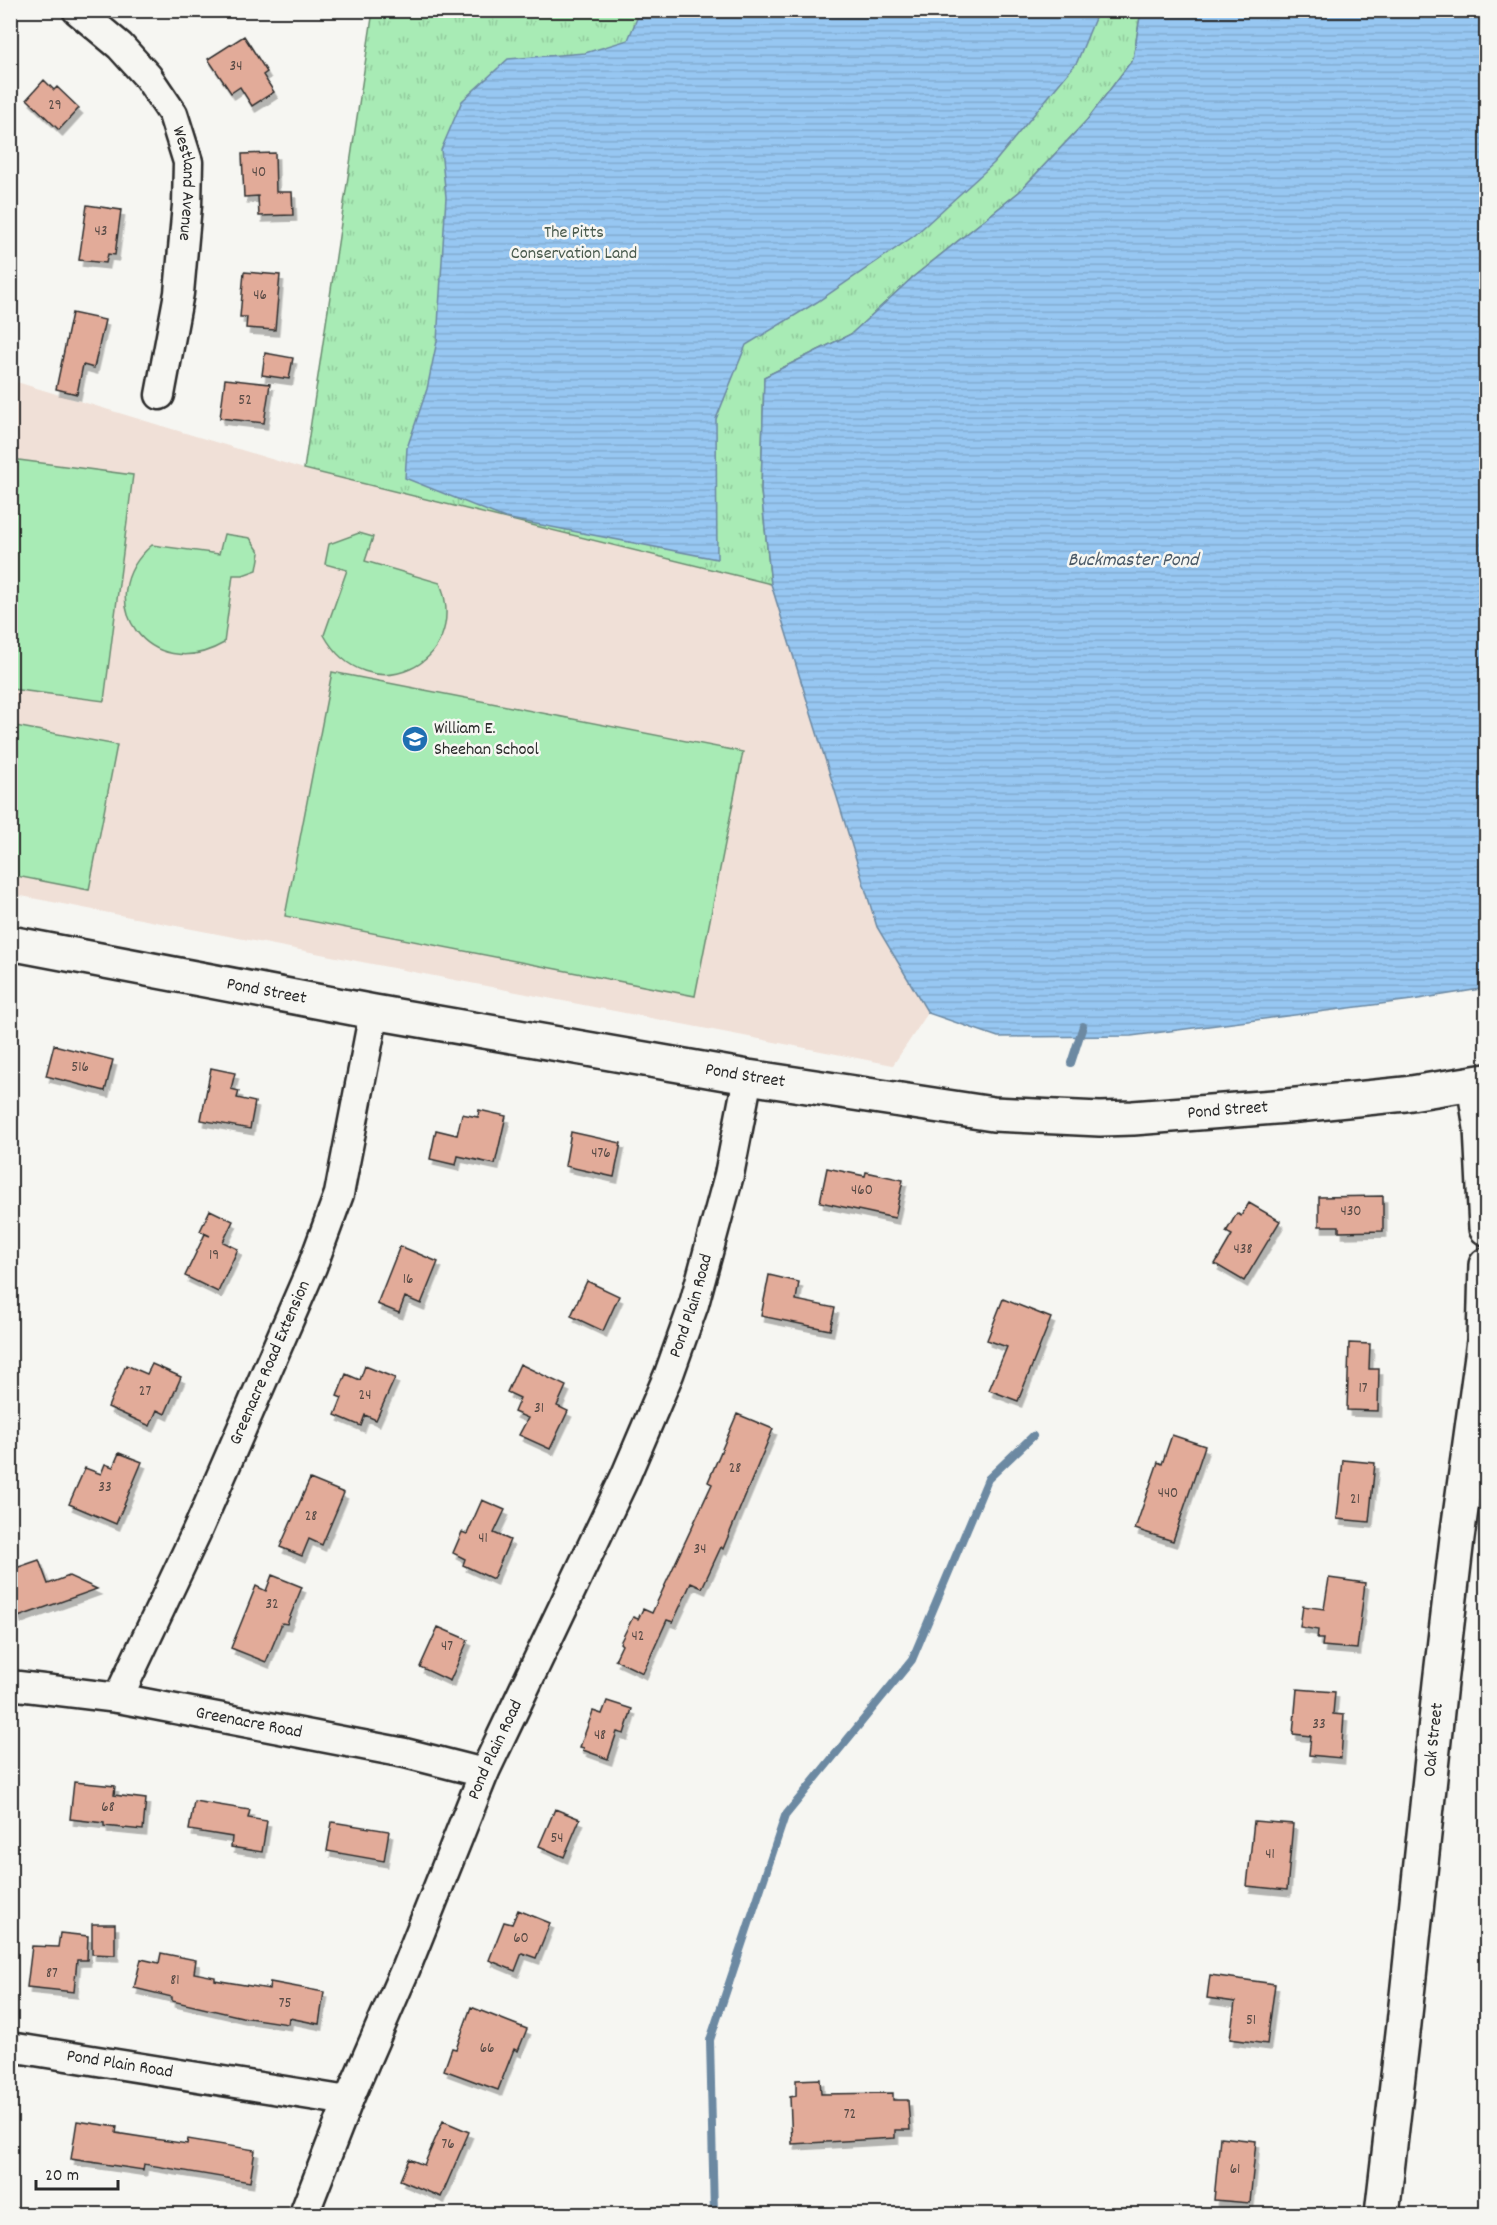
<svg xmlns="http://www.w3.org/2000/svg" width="1497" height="2225" viewBox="0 0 1497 2225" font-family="Dekko,sans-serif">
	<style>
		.built { fill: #f0e0d7 }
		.park { fill: url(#park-tufts); stroke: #6a8b70; stroke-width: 1.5 }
		.pitch { fill: #a8ebb5; stroke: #6a8b70; stroke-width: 1.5 }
		.water { fill: url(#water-rules); stroke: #6c89a2; stroke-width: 1.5 }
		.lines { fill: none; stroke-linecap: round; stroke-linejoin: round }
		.stream { stroke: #6c89a2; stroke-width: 8 }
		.building { fill: #e2ab99; stroke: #2b2b2b; stroke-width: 1.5; filter: url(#shadow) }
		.street-casing { stroke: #2b2b2b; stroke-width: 33 }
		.secondary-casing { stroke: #2b2b2b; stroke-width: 38 }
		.street { stroke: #f6f6f2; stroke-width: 28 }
		.secondary { stroke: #f6f6f2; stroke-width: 33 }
		.labels { text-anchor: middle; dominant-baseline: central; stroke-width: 5; stroke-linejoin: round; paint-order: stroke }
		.number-label { font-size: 15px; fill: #594b46 }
		.street-label { font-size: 18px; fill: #2b2b2b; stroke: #f6f6f2 }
		.park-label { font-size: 18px; fill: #4a5b4e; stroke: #f6f6f2 }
		.poi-label { font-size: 18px; fill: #2b2b2b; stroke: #f6f6f2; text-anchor: start }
		.water-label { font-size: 20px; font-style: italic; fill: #4b5a67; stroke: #f6f6f2 }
	</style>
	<defs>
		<pattern id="park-tufts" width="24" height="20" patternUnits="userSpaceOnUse" patternTransform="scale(1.5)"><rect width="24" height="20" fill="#a8ebb5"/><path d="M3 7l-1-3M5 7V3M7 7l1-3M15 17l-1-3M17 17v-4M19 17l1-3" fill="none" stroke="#91ca9c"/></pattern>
		<pattern id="water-rules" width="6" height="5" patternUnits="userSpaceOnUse" patternTransform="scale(1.5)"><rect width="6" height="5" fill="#97c7f2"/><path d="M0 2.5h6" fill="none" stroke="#82abd0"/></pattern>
		<filter id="shadow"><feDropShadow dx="3.5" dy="6" stdDeviation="0" flood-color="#0004"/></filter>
	</defs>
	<rect width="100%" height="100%" fill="#f6f6f2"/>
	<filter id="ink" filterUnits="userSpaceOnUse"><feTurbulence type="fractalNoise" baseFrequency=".0167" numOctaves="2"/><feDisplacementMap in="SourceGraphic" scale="12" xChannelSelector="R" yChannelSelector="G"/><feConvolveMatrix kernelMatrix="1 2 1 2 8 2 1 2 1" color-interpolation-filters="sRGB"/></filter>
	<g filter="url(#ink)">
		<!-- built -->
		<path class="built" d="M10 380 304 469 771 584 877 927 928 1013 893 1065 11 894Z"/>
		<!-- park -->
		<path class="park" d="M373 11H1141L1133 59 1087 120 1019 192 913 277 851 334 764 377 761 491 771 584 304 469Z"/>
		<!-- pitch -->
		<path class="pitch" d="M11 459 133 475 104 701 11 689Z
			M359 533 373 537 365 561 440 583C472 665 367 713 324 635L347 570 325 564 329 544Z
			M224 534 250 538 260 553 257 570 243 575H233L224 643C150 686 88 600 152 545L219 554Z
			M332 672 743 752 695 996 285 916Z
			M10 725 117 745 89 890 11 875Z"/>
		<!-- water -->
		<path class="water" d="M640 11H1098L1077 62 994 163 914 236 817 302 746 345 716 419 717 559 505 518 405 478 407 448 427 389 437 341 446 197 441 150 462 101 508 59 585 53 628 40Z
			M1141 11H1486V988L1412 1000 1131 1036 998 1037 928 1013 877 927 771 584 761 491 764 377 851 334 913 277 1019 192 1087 120 1133 59Z"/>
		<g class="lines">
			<!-- stream -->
			<path class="stream" d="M1071 1063 1083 1026
				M714 2214 710 2040 785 1816 912 1660 988 1479 1033 1436"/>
		</g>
		<!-- building -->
		<path class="building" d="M244 36 267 72 263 75 274 92 252 106 240 87 231 93 208 59Z
			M44 80 54 90 57 87 79 108 59 130 27 99Z
			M275 153 276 192H292L293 215 259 216 258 196 244 197 242 154Z
			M87 205 121 210 115 255 108 254 106 263 79 260Z
			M244 272 280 275 275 330 246 328 247 317H240Z
			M72 313 105 320 94 368 83 365 77 394 56 389Z
			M265 353 293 358 289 379 262 375Z
			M225 379 270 384 264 423 220 418Z
			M54 1045 113 1060 105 1091 46 1076Z
			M211 1068 235 1073 231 1089 239 1091 237 1098 255 1102 250 1129 201 1120Z
			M479 1110 506 1116 495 1164 458 1156 456 1165 430 1159 436 1130 457 1135 462 1114 478 1117Z
			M571 1132 621 1143 614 1177 565 1166Z
			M827 1168 865 1176 866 1172 903 1180 895 1218 820 1202Z
			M1383 1196V1231L1339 1232V1226H1319V1197Z
			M1249 1203 1280 1221 1244 1281 1215 1264 1232 1235 1226 1232 1237 1213 1241 1216Z
			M210 1210 233 1221 223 1242 238 1249 218 1292 185 1276 205 1234 210 1236 200 1231Z
			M400 1246 438 1262 421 1304 405 1297 399 1313 377 1304Z
			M769 1275 799 1282 796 1300 835 1308 830 1330 761 1316Z
			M587 1281 619 1296 603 1331 571 1316Z
			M1003 1299 1051 1318 1018 1401 989 1390 1007 1347 987 1340Z
			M1349 1343 1370 1344 1369 1369H1379L1378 1411 1347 1410Z
			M152 1364 181 1377 165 1414 157 1410 150 1426 108 1407 126 1365 147 1374Z
			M520 1364 566 1386 557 1406 568 1411 550 1449 519 1435 528 1418 514 1412 520 1398 507 1392Z
			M365 1366 395 1378 376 1420 365 1415 361 1426 335 1415 342 1398 337 1396 346 1374 360 1380Z
			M737 1414 773 1429 723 1549 721 1547 702 1588 691 1583 673 1622 667 1620 643 1673 615 1660 622 1645 620 1643 633 1617 638 1619 643 1609 652 1613 712 1484 708 1482Z
			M1172 1435 1205 1446 1173 1541 1135 1529 1158 1462 1162 1464Z
			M119 1453 142 1462 116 1524 69 1504 85 1468 101 1474 105 1464 113 1467Z
			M1343 1460 1375 1463 1369 1522 1337 1519Z
			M310 1479 344 1493 322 1545 309 1539 302 1556 280 1547Z
			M482 1500 505 1510 494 1533 510 1540 493 1579 463 1565 465 1559 453 1553 462 1532 467 1534Z
			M39 1560 48 1584 69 1576 97 1589 18 1617 10 1596V1570Z
			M272 1575 302 1587 287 1624 282 1623 266 1662 231 1648 256 1586 266 1591Z
			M1329 1578 1365 1583 1357 1649 1322 1646 1323 1639H1317L1318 1630 1300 1627 1303 1606 1324 1609Z
			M438 1627 468 1640 450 1681 420 1667Z
			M1297 1689 1335 1692 1333 1714 1344 1715 1341 1758 1309 1755 1311 1736 1293 1734Z
			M607 1701 632 1709 624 1734 617 1732 608 1759 583 1750 584 1748 580 1747 593 1711 602 1714Z
			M74 1782 115 1786 114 1795 146 1799 143 1830 104 1826V1823L70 1819Z
			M194 1801 250 1810 248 1818 267 1821 262 1852 231 1847 232 1837 189 1830Z
			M555 1809 580 1819 564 1857 539 1846Z
			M1254 1821 1293 1824 1287 1890 1247 1886Z
			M332 1822 389 1831 384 1861 327 1851Z
			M518 1910 550 1923 536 1958 522 1953 515 1971 489 1960 504 1922 512 1924Z
			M92 1924H115V1955L92 1954Z
			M60 1933 88 1936 87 1960H77L74 1992 27 1987 32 1946 58 1947Z
			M161 1953 196 1960 194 1973 215 1977V1980L269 1989 270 1982 324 1992 319 2024 289 2018 288 2024 242 2017 172 2001V1997L134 1988 141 1959 159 1963Z
			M1210 1975 1275 1984 1267 2044 1230 2039 1235 2002 1207 1998Z
			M471 2007 527 2029 518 2051 514 2049 498 2090 444 2070 452 2048 456 2049Z
			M820 2079 821 2094 893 2093V2100H908L910 2130H895V2138L792 2144 790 2097 796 2096V2080Z
			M77 2121 117 2127 116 2133 187 2144 188 2139 255 2150 250 2182 144 2164 143 2170 71 2159Z
			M443 2121 469 2132 441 2197 400 2180 409 2159 424 2165Z
			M1220 2137 1256 2141 1250 2203 1214 2200Z"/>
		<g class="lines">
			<defs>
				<g id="street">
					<path id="s1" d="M77 10 120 46 148 77 173 114 188 162 187 205 179 293 160 395"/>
					<path id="s2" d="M10 1685 118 1698 405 1753 484 1773"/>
					<path id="s3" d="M118 1698 198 1529 312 1267 339 1194 374 1012"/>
					<path id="s4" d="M10 2047 348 2101 405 1970 484 1773 625 1477 669 1374 694 1304 729 1175 748 1077"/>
					<path d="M304 2214 348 2101"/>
				</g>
				<g id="secondary">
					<path id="s5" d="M10 943 374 1012 748 1077 993 1114 1100 1119 1133 1118 1287 1106 1405 1094 1486 1081"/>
					<path d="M1474 1084 1481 1128 1486 1228"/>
					<path id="s6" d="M1382 2214 1404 2024 1440 1683 1457 1538 1484 1341 1486 1265"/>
				</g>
			</defs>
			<!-- street casing -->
			<use href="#street" class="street-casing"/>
			<!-- secondary casing -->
			<use href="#secondary" class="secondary-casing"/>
			<!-- street -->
			<use href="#street" class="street"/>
			<!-- secondary -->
			<use href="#secondary" class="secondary"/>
		</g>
	</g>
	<!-- icons -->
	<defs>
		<symbol id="school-disc" viewBox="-11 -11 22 22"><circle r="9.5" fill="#1f6fb2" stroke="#f6f6f2"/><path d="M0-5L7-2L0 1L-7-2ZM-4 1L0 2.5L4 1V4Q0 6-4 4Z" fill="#fff"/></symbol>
	</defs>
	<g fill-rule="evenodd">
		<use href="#school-disc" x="400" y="724" width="30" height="30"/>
	</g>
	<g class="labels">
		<!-- number labels -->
		<g class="number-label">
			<text x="236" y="67">34</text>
			<text x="55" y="106">29</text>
			<text x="259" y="173">40</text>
			<text x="101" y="232">43</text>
			<text x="260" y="296">46</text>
			<text x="245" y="401">52</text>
			<text x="80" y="1068">516</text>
			<text x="601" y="1154">476</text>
			<text x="862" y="1191">460</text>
			<text x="1351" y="1212">430</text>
			<text x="1243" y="1250">438</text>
			<text x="214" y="1256">19</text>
			<text x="408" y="1280">16</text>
			<text x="1363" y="1389">17</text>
			<text x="145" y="1392">27</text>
			<text x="365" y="1396">24</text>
			<text x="539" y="1409">31</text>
			<text x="735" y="1469">28</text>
			<text x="105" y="1488">33</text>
			<text x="1168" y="1494">440</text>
			<text x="1355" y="1500">21</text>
			<text x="311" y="1517">28</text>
			<text x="483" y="1539">41</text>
			<text x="700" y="1550">34</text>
			<text x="272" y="1605">32</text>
			<text x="638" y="1637">42</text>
			<text x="447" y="1647">47</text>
			<text x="1319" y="1725">33</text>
			<text x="600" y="1736">48</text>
			<text x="108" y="1808">68</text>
			<text x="557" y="1839">54</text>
			<text x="1270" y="1855">41</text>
			<text x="521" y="1939">60</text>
			<text x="52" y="1974">87</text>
			<text x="175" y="1981">81</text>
			<text x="285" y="2004">75</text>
			<text x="1251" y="2021">51</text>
			<text x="487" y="2049">66</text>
			<text x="850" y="2115">72</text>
			<text x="448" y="2145">76</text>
			<text x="1235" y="2170">61</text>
		</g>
		<!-- street labels -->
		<g class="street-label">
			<text stroke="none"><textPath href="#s1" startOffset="214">Westland Avenue</textPath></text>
			<text stroke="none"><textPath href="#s5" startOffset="261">Pond Street</textPath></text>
			<text stroke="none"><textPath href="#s5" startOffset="747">Pond Street</textPath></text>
			<text stroke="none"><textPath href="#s5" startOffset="1233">Pond Street</textPath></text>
			<text stroke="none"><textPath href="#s4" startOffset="1209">Pond Plain Road</textPath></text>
			<text stroke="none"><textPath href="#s3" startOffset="368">Greenacre Road Extension</textPath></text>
			<text stroke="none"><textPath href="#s2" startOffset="242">Greenacre Road</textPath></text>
			<text stroke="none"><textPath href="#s6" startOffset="477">Oak Street</textPath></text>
			<text stroke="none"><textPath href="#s4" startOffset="723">Pond Plain Road</textPath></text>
			<text stroke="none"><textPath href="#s4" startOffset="111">Pond Plain Road</textPath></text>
		</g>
		<!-- park labels -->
		<g class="park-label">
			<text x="574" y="233">The Pitts<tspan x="574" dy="21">Conservation Land</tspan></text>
		</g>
		<!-- poi labels -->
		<g class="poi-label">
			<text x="434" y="729">William E.<tspan x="434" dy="21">Sheehan School</tspan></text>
		</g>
		<!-- water labels -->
		<g class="water-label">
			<text x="1133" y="561">Buckmaster Pond</text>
		</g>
	</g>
	<!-- margin -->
	<rect width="1497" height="2225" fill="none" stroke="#f6f6f2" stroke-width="36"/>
	<rect x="18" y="18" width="1461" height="2189" fill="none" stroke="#2b2b2b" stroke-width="2" filter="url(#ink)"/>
	<!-- scale -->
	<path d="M36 2180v9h82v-9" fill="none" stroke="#2b2b2b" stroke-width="3"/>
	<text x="45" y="2180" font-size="18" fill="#2b2b2b" stroke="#f6f6f2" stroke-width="4.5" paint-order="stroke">20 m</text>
</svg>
